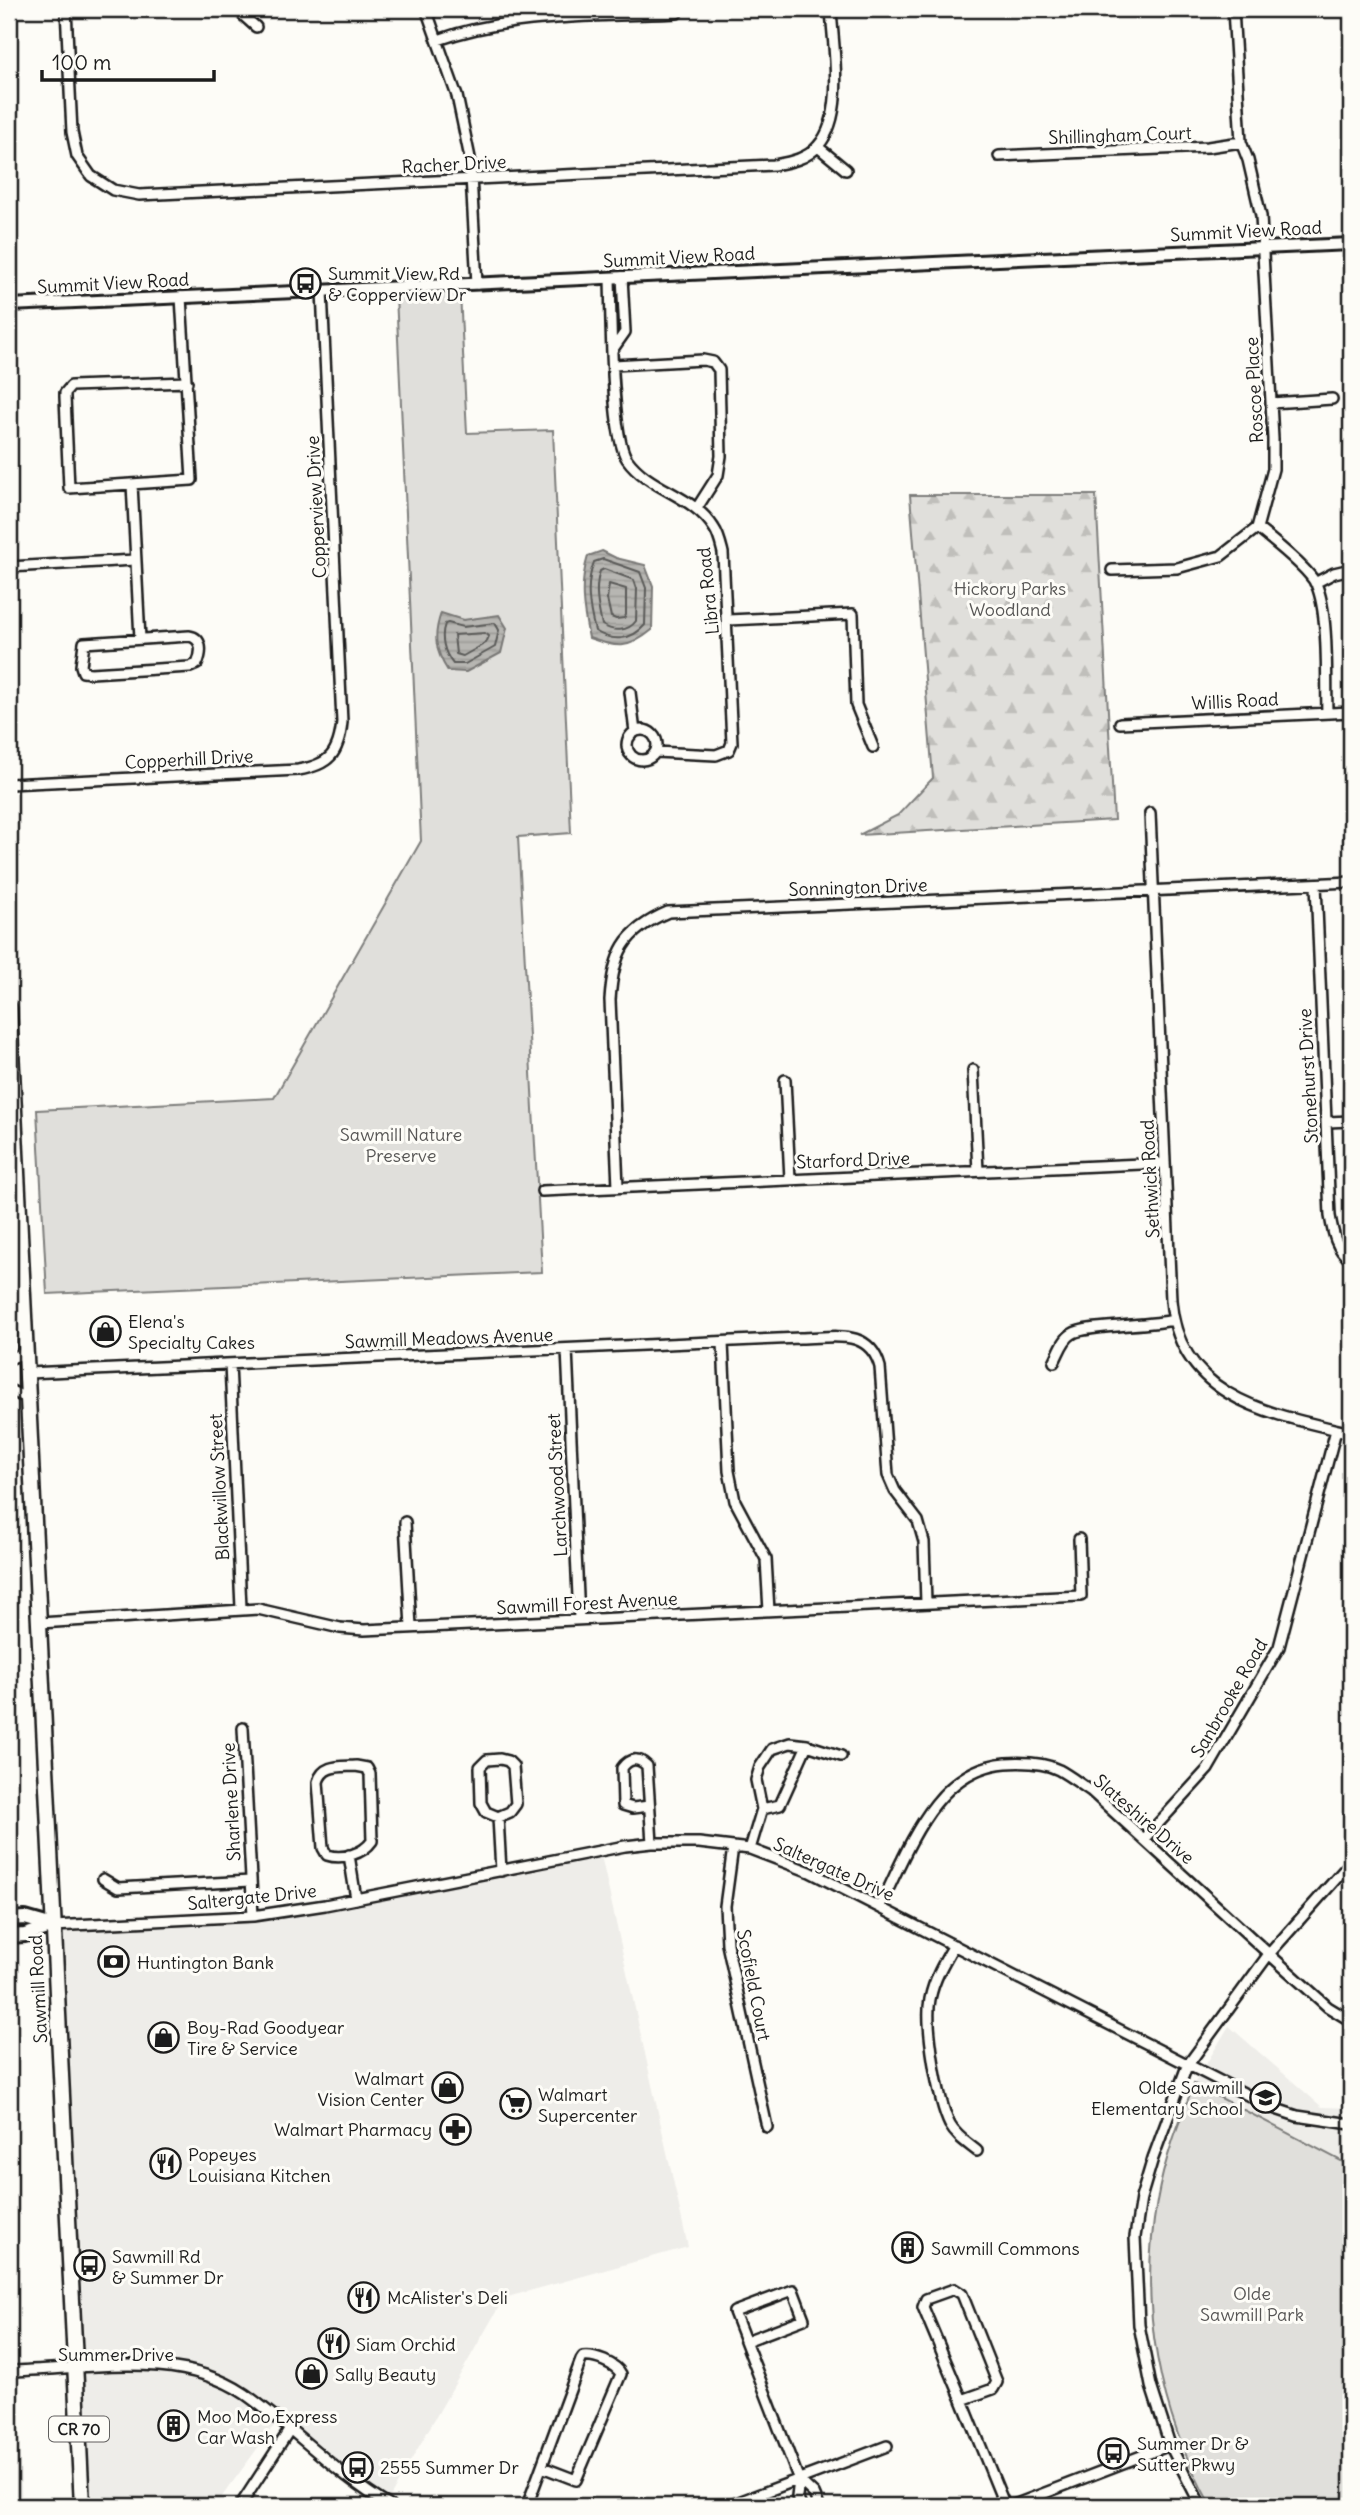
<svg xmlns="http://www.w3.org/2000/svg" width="1360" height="2515" viewBox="0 0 1360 2515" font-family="Delius,sans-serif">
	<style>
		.built { fill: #eeede9 }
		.green { fill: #e0dfdb; stroke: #7e7e7c; stroke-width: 2 }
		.forest { fill: url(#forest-firs); stroke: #7e7e7c; stroke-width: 2 }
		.water { fill: url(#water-rules); stroke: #797876; stroke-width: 2 }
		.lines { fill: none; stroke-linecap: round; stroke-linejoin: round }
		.shore { stroke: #5a5a58; stroke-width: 2 }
		.minor-casing { stroke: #1c1c1c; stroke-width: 14 }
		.tertiary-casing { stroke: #1c1c1c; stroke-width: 16 }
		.secondary-casing { stroke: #1c1c1c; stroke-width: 18 }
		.primary-casing { stroke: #1c1c1c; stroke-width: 19 }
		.minor { stroke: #fdfcf7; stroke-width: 9 }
		.tertiary { stroke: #fdfcf7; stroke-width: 10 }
		.secondary { stroke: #fdfcf7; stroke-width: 12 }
		.primary { stroke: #fdfcf7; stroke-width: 14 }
		.labels { text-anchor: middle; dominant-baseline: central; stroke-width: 6; stroke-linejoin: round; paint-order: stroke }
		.shield { fill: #fdfcf7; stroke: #605f5e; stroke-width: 2 }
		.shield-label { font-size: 16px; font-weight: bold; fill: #1c1c1c }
		.street-label { font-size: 18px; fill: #1c1c1c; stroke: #fdfcf7 }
		.poi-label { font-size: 18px; fill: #1c1c1c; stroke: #fdfcf7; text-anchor: start }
		.park-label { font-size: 18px; fill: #575655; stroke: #fdfcf7 }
	</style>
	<defs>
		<pattern id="forest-firs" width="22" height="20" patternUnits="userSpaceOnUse" patternTransform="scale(1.75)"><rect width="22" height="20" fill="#e0dfdb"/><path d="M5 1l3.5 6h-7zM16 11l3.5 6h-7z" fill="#c0bfbb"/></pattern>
		<pattern id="water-rules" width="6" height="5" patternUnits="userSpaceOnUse" patternTransform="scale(1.75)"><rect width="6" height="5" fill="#b7b6b2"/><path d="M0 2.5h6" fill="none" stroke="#9d9c98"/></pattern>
	</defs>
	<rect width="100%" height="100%" fill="#fdfcf7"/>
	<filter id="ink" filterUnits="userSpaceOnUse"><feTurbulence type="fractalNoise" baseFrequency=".0143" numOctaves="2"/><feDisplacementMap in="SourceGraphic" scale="14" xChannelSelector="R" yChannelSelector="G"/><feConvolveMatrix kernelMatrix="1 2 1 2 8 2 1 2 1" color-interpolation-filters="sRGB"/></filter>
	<g filter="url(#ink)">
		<!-- built -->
		<path class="built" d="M600 1851 688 2247 504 2298 386 2504 279 2419 215 2506H82L53 1926 253 1916Z
			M1229 2026 1322 2107 1351 2108V2166L1194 2084Z
			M17 2396 22 2506H9V2397Z"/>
		<!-- green -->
		<path class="green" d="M460 293 467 433 553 430 571 833 518 837 542 1272 47 1294 37 1110 274 1098 421 841 396 295Z
			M1194 2084 1351 2166V2506H1211C1159 2414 1138 2306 1157 2201 1164 2160 1179 2122 1194 2084Z"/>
		<!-- forest -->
		<path class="forest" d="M910 495H1096L1114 820 859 835 898 815 933 778Z"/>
		<!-- water -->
		<path class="water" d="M602 551 616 558 645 565 653 586 652 630C628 650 617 648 589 638 583 609 579 586 588 556Z
			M441 613 463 620 499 615 507 628 501 653 466 672 448 671C435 651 433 636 441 613Z"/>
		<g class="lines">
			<!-- shore -->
			<path class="shore" d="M603 559 640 572 646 588 645 625C631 641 612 642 595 631 589 607 585 586 594 562Z
				M604 569 634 580 637 589 636 621C628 632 613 632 602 625 598 607 594 589 600 571Z
				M609 584 626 589V615L624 618 616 619 611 617 607 599Z
				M448 623 463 627 495 623 499 630 495 647 465 664H453C444 653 440 637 445 624Z
				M485 633 489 636 486 643 463 656 456 654 454 635Z"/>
			<defs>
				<path id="minor" d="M66 9 72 132 77 156 91 176 113 190 139 195 774 165C790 162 807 159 818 146 846 115 833 48 831 9
					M236 9 256 27
					M426 9 457 96 470 158 477 284
					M1233 9 1241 142 1248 160 1261 216 1273 439V469L1257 528
					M438 40C513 13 599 17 677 13
					M818 147 846 170
					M999 156 1208 147 1241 142
					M610 278C611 311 611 437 627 459 649 490 694 495 714 528 719 535 721 545 723 553L732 743 729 750 716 755 655 752
					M181 297 192 480 69 488 65 397V393L71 386 187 382
					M613 349 625 332 622 277
					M614 365 703 360 713 362 719 370 721 456 718 475 697 508
					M1271 403 1332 399
					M132 484 140 639
					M1257 528C1271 539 1308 568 1316 584 1329 612 1326 680 1327 713
					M9 567 135 560
					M1112 570 1177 568 1221 556 1257 528
					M1315 583 1334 573 1351 569
					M728 620 853 614 856 705 873 747
					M189 636C203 638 202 653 197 664L190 667 91 673 83 672 81 666 84 643Z
					M630 692 635 732
					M1120 723 1351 712
					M627 745a15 15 0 1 1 30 0a15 15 0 1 1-30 0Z
					M9 784 298 770C329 765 339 754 342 722L322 291
					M1150 813 1171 1300C1179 1399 1271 1414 1351 1433
					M1316 884 1330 1216C1333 1233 1336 1250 1351 1260
					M973 1070 978 1171
					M785 1080 790 1179
					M1327 1122 1351 1121
					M618 1187 610 1000C613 954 623 931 668 912L1351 882
					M542 1191 1164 1163
					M723 1343 729 1471 735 1501 766 1559 769 1611
					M567 1349 579 1619
					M9 1359 26 1352
					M1054 1362C1059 1353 1063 1339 1072 1334 1085 1325 1150 1326 1173 1320
					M230 1364 241 1608
					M28 1373 800 1338C833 1338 869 1327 880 1367L888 1475 895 1491 918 1521 924 1542 926 1603
					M9 1390 29 1399
					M405 1522 411 1627
					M40 1623 258 1609 340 1628 364 1630 1081 1596 1079 1539
					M243 1728 253 1916
					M807 1745 841 1756
					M500 1759 508 1761 513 1766 516 1804 510 1812 498 1817 486 1812 481 1803 480 1767 487 1760Z
					M356 1766 367 1768 370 1774 372 1841C363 1854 342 1860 327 1855L323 1848 318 1782C323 1764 340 1767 356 1766Z
					M649 1806 633 1808 623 1805 622 1768C629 1758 638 1757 647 1766L652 1843
					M498 1817 501 1871
					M1144 1839 1208 1769 1279 1647 1336 1430
					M733 1847 725 1906 727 1944 767 2127
					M750 1849 762 1809 756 1780 760 1767 772 1749 790 1743 807 1745 780 1805 762 1809
					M349 1855 356 1899
					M103 1879 118 1888 251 1881
					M880 1906C908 1851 934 1769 1006 1763 1023 1762 1043 1762 1059 1770 1070 1776 1080 1784 1091 1791L1269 1954 1328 2007 1351 2021
					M53 1926 253 1916 325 1905 625 1846 652 1843H699L750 1849 810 1872 1273 2108 1297 2116 1351 2124
					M954 1945C944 1962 934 1979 930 1999 925 2025 938 2101 950 2125 956 2136 967 2143 977 2151
					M954 2289 962 2294 997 2382 993 2389 962 2400 923 2307 926 2299Z
					M746 2341 804 2319 793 2290 734 2312 799 2480 814 2494 819 2506
					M9 2371C86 2370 177 2348 245 2394 295 2429 337 2475 390 2506
					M962 2400 1005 2506
					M799 2480 797 2497 801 2506
					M240 2506 290 2429
					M527 2506 581 2360 583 2357C594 2355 616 2364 621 2374L576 2480 542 2467
					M728 2506 887 2446
					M1011 2506 1170 2445
					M1201 2506 1170 2445 1151 2386 1139 2325 1135 2237 1141 2198 1153 2158 1187 2066 1269 1954 1351 1862"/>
				<path id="tertiary" d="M9 305 1351 244"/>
				<path id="secondary" d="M9 1919 25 1918 53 1926
					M9 1936 25 1935 53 1926"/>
				<path id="primary" d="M9 1008 82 2506"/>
			</defs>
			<!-- minor casing -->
			<use href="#minor" class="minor-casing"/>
			<!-- tertiary casing -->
			<use href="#tertiary" class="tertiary-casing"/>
			<!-- secondary casing -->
			<use href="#secondary" class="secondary-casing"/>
			<!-- primary casing -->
			<use href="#primary" class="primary-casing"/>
			<!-- minor -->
			<use href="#minor" class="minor"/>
			<!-- tertiary -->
			<use href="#tertiary" class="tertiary"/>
			<!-- secondary -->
			<use href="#secondary" class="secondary"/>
			<!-- primary -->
			<use href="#primary" class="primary"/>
		</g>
	</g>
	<!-- icons -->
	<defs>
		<symbol id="bus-ring" viewBox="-11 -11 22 22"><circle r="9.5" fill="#fdfcf7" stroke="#1c1c1c" stroke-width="1.5"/><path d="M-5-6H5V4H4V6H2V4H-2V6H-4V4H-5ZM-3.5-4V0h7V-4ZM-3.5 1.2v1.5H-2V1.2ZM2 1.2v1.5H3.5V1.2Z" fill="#1c1c1c"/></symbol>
		<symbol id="shop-ring" viewBox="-11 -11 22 22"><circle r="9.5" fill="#fdfcf7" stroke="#1c1c1c" stroke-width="1.5"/><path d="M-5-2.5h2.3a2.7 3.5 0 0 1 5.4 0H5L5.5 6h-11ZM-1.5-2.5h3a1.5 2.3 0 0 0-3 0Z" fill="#1c1c1c"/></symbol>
		<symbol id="bank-ring" viewBox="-11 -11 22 22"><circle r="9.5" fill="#fdfcf7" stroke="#1c1c1c" stroke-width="1.5"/><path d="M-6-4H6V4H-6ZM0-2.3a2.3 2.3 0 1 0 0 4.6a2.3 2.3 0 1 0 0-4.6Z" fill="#1c1c1c"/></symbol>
		<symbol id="school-ring" viewBox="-11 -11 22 22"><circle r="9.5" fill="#fdfcf7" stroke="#1c1c1c" stroke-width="1.5"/><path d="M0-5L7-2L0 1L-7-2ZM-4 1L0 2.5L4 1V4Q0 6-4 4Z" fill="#1c1c1c"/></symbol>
		<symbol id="supermarket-ring" viewBox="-11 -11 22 22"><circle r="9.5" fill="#fdfcf7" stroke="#1c1c1c" stroke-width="1.5"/><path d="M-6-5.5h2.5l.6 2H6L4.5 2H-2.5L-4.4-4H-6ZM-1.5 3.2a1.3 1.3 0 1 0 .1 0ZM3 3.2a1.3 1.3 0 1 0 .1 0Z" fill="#1c1c1c"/></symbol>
		<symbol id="pharmacy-ring" viewBox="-11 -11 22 22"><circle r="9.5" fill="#fdfcf7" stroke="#1c1c1c" stroke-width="1.5"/><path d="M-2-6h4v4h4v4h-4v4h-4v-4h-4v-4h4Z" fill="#1c1c1c"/></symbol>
		<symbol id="restaurant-ring" viewBox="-11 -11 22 22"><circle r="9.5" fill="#fdfcf7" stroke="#1c1c1c" stroke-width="1.5"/><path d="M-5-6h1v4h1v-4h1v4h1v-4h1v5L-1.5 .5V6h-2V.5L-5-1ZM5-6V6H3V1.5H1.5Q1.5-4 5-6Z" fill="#1c1c1c"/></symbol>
		<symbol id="building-ring" viewBox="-11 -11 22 22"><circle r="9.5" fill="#fdfcf7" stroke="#1c1c1c" stroke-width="1.5"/><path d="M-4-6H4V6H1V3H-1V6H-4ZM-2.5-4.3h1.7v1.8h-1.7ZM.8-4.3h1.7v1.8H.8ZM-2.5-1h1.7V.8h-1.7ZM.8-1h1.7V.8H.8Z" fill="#1c1c1c"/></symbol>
	</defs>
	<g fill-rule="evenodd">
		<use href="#bus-ring" x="288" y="266" width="35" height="35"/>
		<use href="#shop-ring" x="88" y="1314" width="35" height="35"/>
		<use href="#bank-ring" x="96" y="1944" width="35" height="35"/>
		<use href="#shop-ring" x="146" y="2020" width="35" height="35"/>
		<use href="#shop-ring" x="430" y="2070" width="35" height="35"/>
		<use href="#school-ring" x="1248" y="2080" width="35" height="35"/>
		<use href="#supermarket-ring" x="498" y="2086" width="35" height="35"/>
		<use href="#pharmacy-ring" x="438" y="2112" width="35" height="35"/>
		<use href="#restaurant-ring" x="148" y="2146" width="35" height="35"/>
		<use href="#building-ring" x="890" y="2230" width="35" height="35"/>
		<use href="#bus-ring" x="72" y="2248" width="35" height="35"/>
		<use href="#restaurant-ring" x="346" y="2280" width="35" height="35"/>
		<use href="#restaurant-ring" x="316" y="2326" width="35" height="35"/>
		<use href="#shop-ring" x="294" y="2356" width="35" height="35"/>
		<use href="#building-ring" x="156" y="2408" width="35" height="35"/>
		<use href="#bus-ring" x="1096" y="2436" width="35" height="35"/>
		<use href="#bus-ring" x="340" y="2450" width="35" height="35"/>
	</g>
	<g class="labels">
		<!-- shield labels -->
		<rect class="shield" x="49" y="2416.5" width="60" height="25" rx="5"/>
		<g class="shield-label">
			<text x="79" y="2429">CR 70</text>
		</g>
		<!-- street labels -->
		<g class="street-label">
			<text transform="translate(1120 135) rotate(-2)">Shillingham Court</text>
			<text transform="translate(454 164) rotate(-3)">Racher Drive</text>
			<text transform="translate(1246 231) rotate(-3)">Summit View Road</text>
			<text transform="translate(679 257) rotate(-3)">Summit View Road</text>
			<text transform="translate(113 283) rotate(-3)">Summit View Road</text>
			<text transform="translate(1254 390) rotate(-93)">Roscoe Place</text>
			<text transform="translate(316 507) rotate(-93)">Copperview Drive</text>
			<text transform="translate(708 591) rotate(-96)">Libra Road</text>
			<text transform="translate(1235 701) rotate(-3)">Willis Road</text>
			<text transform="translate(189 759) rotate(-3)">Copperhill Drive</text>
			<text transform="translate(858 887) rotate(-2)">Sonnington Drive</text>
			<text transform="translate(1308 1076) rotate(-93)">Stonehurst Drive</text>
			<text transform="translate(853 1160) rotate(-2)">Starford Drive</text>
			<text transform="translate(1150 1179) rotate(-93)">Sethwick Road</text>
			<text transform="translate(449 1338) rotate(-2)">Sawmill Meadows Avenue</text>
			<text transform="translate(557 1485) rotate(-93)">Larchwood Street</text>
			<text transform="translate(219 1487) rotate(-93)">Blackwillow Street</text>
			<text transform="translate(587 1603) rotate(-3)">Sawmill Forest Avenue</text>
			<text transform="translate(1229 1698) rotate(-60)">Sanbrooke Road</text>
			<text transform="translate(231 1802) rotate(-93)">Sharlene Drive</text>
			<text transform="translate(1144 1819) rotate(41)">Slateshire Drive</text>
			<text transform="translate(834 1869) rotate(24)">Saltergate Drive</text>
			<text transform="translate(252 1897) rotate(-6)">Saltergate Drive</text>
			<text transform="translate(754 1985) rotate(79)">Scofield Court</text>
			<text transform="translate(38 1989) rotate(-93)">Sawmill Road</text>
			<text x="116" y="2354">Summer Drive</text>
		</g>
		<!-- poi labels -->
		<g class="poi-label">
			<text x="328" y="273">Summit View Rd<tspan x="328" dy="21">&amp; Copperview Dr</tspan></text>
			<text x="128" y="1321">Elena's<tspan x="128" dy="21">Specialty Cakes</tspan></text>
			<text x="137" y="1962">Huntington Bank</text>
			<text x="187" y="2027">Boy-Rad Goodyear<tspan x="187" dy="21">Tire &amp; Service</tspan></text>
			<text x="424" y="2078" text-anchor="end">Walmart<tspan x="424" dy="21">Vision Center</tspan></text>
			<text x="1243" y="2087" text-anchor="end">Olde Sawmill<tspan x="1243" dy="21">Elementary School</tspan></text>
			<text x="538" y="2094">Walmart<tspan x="538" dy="21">Supercenter</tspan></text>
			<text x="432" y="2129" text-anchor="end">Walmart Pharmacy</text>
			<text x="188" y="2154">Popeyes<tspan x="188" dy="21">Louisiana Kitchen</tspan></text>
			<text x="931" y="2248">Sawmill Commons</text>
			<text x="112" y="2256">Sawmill Rd<tspan x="112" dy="21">&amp; Summer Dr</tspan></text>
			<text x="387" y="2297">McAlister's Deli</text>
			<text x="356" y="2344">Siam Orchid</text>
			<text x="335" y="2374">Sally Beauty</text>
			<text x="197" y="2416">Moo Moo Express<tspan x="197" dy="21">Car Wash</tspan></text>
			<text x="1137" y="2443">Summer Dr &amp;<tspan x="1137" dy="21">Sutter Pkwy</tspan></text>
			<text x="380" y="2467">2555 Summer Dr</text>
		</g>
		<!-- park labels -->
		<g class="park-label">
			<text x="1010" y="588">Hickory Parks<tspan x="1010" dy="21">Woodland</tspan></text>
			<text x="401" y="1134">Sawmill Nature<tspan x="401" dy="21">Preserve</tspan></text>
			<text x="1252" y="2293">Olde<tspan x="1252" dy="21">Sawmill Park</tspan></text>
		</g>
	</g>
	<!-- margin -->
	<rect width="1360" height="2515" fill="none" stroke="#fdfcf7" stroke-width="35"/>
	<rect x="18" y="18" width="1325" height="2480" fill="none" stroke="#1c1c1c" stroke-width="2.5" filter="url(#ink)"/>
	<!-- scale -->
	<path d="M42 70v10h172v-10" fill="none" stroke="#1c1c1c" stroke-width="3.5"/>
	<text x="52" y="70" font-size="21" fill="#1c1c1c" stroke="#fdfcf7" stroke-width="5" paint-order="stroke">100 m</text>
</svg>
